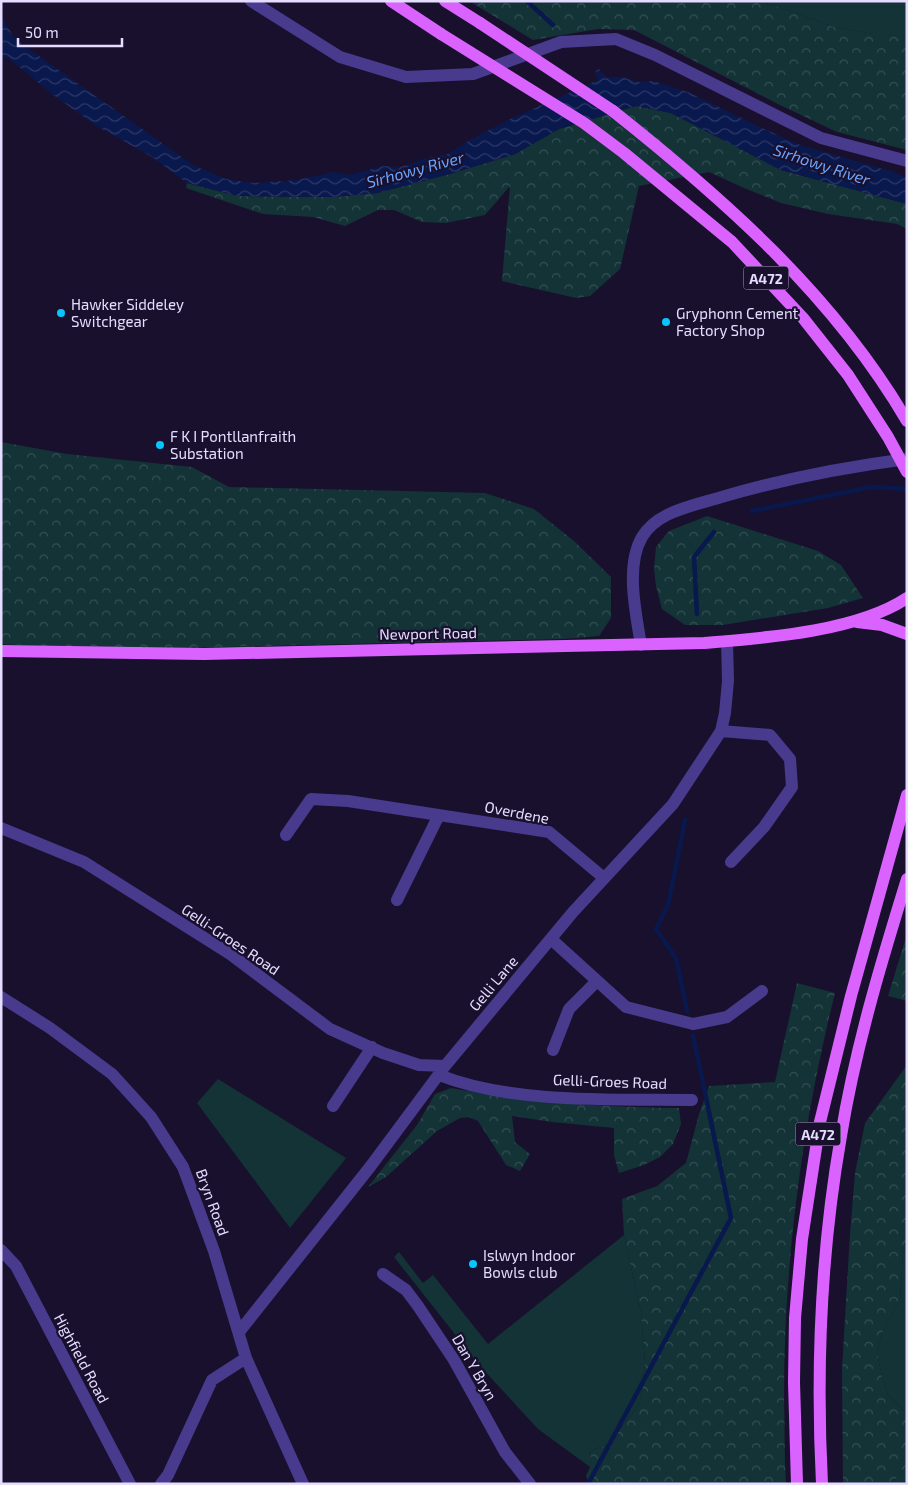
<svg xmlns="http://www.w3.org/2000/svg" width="908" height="1485" viewBox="0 0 908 1485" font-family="'Exo 2',sans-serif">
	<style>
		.green { fill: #133337 }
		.forest { fill: url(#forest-crowns) }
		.water { fill: url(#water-waves) }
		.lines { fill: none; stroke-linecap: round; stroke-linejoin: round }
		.stream { stroke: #09184d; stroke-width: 4.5 }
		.minor { stroke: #483a8d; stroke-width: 12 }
		.major { stroke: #da63ff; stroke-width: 12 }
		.major-bridge { stroke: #da63ff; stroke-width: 12 }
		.poi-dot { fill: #08c4ff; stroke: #19102d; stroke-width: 2 }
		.labels { text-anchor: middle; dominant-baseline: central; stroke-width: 4.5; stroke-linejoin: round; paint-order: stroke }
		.shield { fill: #19102d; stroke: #a89fc0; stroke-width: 1 }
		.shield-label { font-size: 14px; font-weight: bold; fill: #e5dcff }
		.poi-label { font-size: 15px; fill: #e5dcff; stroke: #19102d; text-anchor: start }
		.street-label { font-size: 15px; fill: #e5dcff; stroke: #19102d }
		.water-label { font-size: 16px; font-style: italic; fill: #6aa5ff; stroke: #19102d }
	</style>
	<defs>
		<pattern id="forest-crowns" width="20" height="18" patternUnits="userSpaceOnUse" patternTransform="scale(1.25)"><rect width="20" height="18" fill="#133337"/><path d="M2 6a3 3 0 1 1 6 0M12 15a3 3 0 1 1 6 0" fill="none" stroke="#355055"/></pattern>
		<pattern id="water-waves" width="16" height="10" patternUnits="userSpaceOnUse" patternTransform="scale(1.25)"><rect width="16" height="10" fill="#09184d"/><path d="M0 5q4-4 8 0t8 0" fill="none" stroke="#2d3968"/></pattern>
	</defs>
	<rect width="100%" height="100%" fill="#19102d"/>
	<!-- green -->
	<path class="green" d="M757 1H907V34H873L834 27 779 7Z
		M218 1079 346 1158 290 1228 197 1103Z
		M624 1235 641 1312 645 1362 641 1402 608 1445 591 1450 590 1467 538 1429 480 1366 394 1257 399 1252 423 1283 433 1275 488 1344Z
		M907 1240V1414L888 1395 882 1377 877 1353 882 1333 900 1299 903 1254Z
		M907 1465V1484H892Z"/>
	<!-- forest -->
	<path class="forest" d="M469 1H757L779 7 834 27 873 34H907V150L837 132 780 105 634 30 598 29 533 40Z
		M636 106 671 113 781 170 907 204V229L897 224 828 214 781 203 744 188 709 172 639 186 620 269 590 296 576 298 502 281 510 186 485 215 446 223 422 222 394 210H378L345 226 313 217 263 214 186 188 187 183 238 196 334 197 377 193 450 174 515 154 559 129Z
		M1 442 67 454 192 467 229 487 485 493 534 509 574 541 611 577V618L599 636 563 639 184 648 33 646 1 644Z
		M707 516 818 551 841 565 863 598 828 608 723 625H685L662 609 656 586 654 569 656 547 669 531Z
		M907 934V1001L888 996Z
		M797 983 835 993C802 1125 784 1261 784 1397 785 1426 784 1455 786 1484H589L586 1476 590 1467 591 1450 608 1445 641 1402 645 1362 641 1312 624 1235 622 1199 657 1186 686 1163 699 1114 709 1086 775 1082Z
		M907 1065V1240L903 1254 900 1299 882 1333 877 1353 882 1377 888 1395 907 1414V1465L892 1484H843L842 1369 850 1234 855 1173 865 1123Z
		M451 1088C526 1102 603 1107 679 1108L681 1124 673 1144 660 1157 644 1165 619 1173 614 1155V1128L552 1122 512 1116 515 1142 530 1154 520 1171 506 1165 478 1121 469 1117 460 1118 437 1131 386 1177 368 1187 417 1125 435 1094Z"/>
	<!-- water -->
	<path class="water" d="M1 16 15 39 193 165 226 179 254 183 296 180 334 172 349 175 384 166 400 167 427 158 446 155 470 140 510 119 598 80 595 72 599 69 606 77H622L638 82 653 81 688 92 760 127 800 145 894 172 907 178V204L781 170 671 113 636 106 559 129 515 154 450 174 377 193 334 197 238 196 187 183 152 157 95 125 52 94 12 61 1 55Z"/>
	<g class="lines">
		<!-- stream -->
		<path class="stream" d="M527 1 553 25
			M752 511 872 487 907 489
			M697 614 694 557 714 532
			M685 820 668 905 656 929 676 958 687 1011
			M588 1484 731 1218 693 1035"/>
		<!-- minor -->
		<path class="minor" d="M251 1 340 57 406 77 473 74 561 42 616 39 655 55 821 138 907 161
			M641 645C636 614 625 566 642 537 648 527 657 520 667 515 685 506 706 502 725 496 784 479 845 467 907 459
			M721 731 770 735 790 759 792 787 764 827 731 862
			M1 828 84 862 230 954 330 1029 383 1053 419 1065 445 1066
			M286 835 311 799 348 801 549 832 604 878
			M397 900 439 815
			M551 939 626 1007 693 1024 727 1017 762 991
			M1 997 50 1028 112 1074 151 1117 183 1167 214 1251 246 1358 303 1484
			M553 1050 569 1009 597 981
			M439 1075C512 1104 614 1099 692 1100
			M333 1106 372 1047
			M1 1250 16 1266 130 1484
			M383 1274 406 1290 418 1306 454 1360 505 1452 530 1484
			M239 1332 370 1167 445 1066 573 912 673 804 721 731 725 713 728 681 727 641
			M161 1484 168 1475 212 1380 246 1358"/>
		<!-- major -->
		<path class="major" d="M391 1 441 34
			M445 1 480 23
			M613 111C725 200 834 296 907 421
			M857 622 882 625 907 634
			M1 651 204 654 704 643C764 638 856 632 907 598
			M797 1484 794 1382 795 1318 802 1239 820 1122 851 996 907 795
			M822 1484C816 1368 821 1250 841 1136 855 1049 881 963 907 879"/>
		<!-- major-bridge -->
		<path class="major-bridge" d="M480 23 613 111
			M441 34 584 123 624 153 732 242 803 318 848 375 888 437 907 472"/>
	</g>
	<!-- markers -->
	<g class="poi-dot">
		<circle cx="61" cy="313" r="5"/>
		<circle cx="666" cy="322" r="5"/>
		<circle cx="160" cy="445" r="5"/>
		<circle cx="473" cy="1264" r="5"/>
	</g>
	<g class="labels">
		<!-- shield labels -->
		<g class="shield">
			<rect x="743.5" y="266.5" width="45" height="23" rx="4"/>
			<rect x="795.5" y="1122.5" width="45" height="23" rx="4"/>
		</g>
		<g class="shield-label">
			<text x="766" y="278">A472</text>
			<text x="818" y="1134">A472</text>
		</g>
		<!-- poi labels -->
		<g class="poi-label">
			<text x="71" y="304">Hawker Siddeley<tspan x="71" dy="17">Switchgear</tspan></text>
			<text x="676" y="313">Gryphonn Cement<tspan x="676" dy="17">Factory Shop</tspan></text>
			<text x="170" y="436">F K I Pontllanfraith<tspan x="170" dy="17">Substation</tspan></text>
			<text x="483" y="1255">Islwyn Indoor<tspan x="483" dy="17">Bowls club</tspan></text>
		</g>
		<!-- street labels -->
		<g class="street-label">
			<text transform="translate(428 633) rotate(-1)">Newport Road</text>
			<text transform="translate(517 812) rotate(11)">Overdene</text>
			<text transform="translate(231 939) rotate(34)">Gelli-Groes Road</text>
			<text transform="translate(493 983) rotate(-50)">Gelli Lane</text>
			<text transform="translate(610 1081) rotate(2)">Gelli-Groes Road</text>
			<text transform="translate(213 1202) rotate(70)">Bryn Road</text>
			<text transform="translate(82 1358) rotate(62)">Highfield Road</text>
			<text transform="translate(475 1367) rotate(60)">Dan Y Bryn</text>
		</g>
		<!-- water labels -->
		<g class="water-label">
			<text transform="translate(822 164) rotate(18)">Sirhowy River</text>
			<text transform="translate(415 169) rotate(-15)">Sirhowy River</text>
		</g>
	</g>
	<!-- border -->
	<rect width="908" height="1485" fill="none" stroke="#e5dcff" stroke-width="5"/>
	<!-- scale -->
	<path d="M18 38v8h104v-8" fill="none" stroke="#e5dcff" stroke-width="2.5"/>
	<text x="25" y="38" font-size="15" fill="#e5dcff" stroke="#19102d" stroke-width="4" paint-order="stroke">50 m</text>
</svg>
